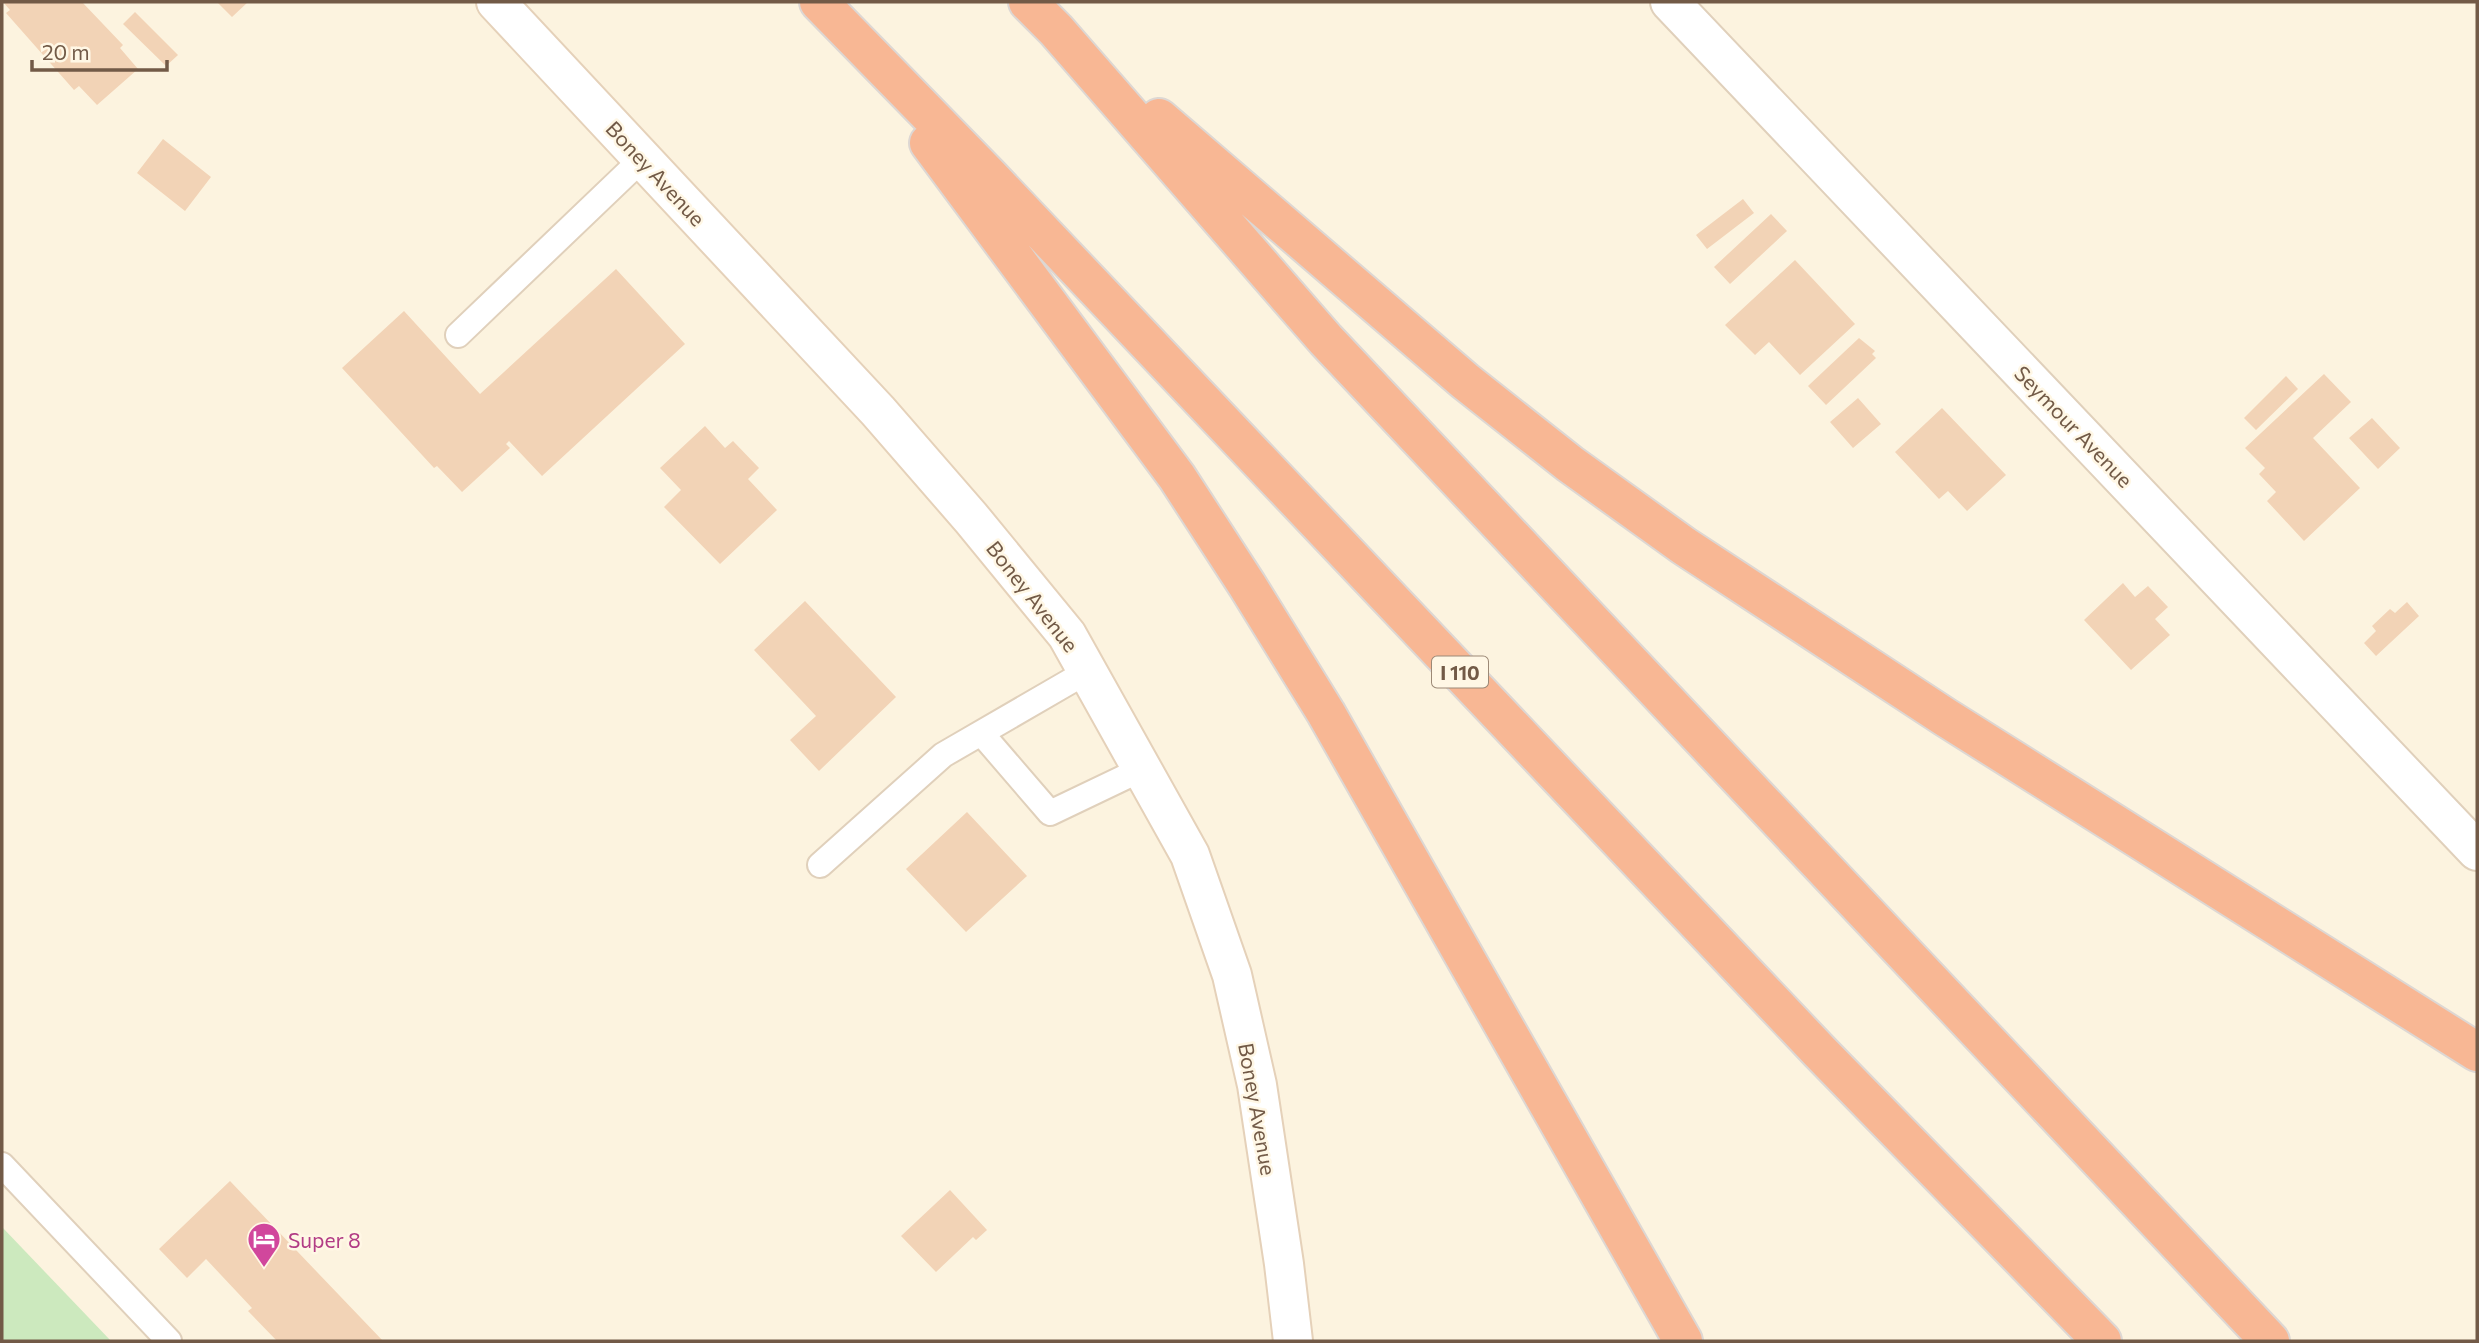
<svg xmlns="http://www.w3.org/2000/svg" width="2479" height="1343" viewBox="0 0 2479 1343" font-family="Commissioner,sans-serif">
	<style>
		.green { fill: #cce9be }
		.building { fill: #f2d3b6 }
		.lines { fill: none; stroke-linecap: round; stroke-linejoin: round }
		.lane-casing { stroke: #e0d0bb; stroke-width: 28 }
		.street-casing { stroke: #e0d0bb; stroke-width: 42 }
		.secondary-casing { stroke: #e5d1b9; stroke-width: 42 }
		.highway-casing { stroke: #ddd7d3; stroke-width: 42 }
		.lane { stroke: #fff; stroke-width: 24 }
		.street { stroke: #fff; stroke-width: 38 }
		.secondary { stroke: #fff; stroke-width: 38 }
		.highway { stroke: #f8b794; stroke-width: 38 }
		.labels { text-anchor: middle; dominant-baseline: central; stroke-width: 5; stroke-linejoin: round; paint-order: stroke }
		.shield { fill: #fff7e5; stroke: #9c8976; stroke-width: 2 }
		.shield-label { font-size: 19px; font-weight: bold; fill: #725a47 }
		.street-label { font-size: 21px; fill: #725a47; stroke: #fff7e5 }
		.hotel-label { font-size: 21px; fill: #b23c85; stroke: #fff7e5; text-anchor: start }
	</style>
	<rect width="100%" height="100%" fill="#fcf3df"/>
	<!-- green -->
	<path class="green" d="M2 1227 111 1341H2Z"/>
	<!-- building -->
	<path class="building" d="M3 2H82L123 45 120 48 138 69 97 105 79 86 74 90 6 13 10 10Z
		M217 2H248L232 17Z
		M135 12 178 55 166 66 123 24Z
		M163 139 211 177 185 211 137 173Z
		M1743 199 1754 213 1707 249 1696 235Z
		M1771 214 1787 231 1730 284 1714 267Z
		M1795 260 1855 324 1800 375 1769 342 1755 355 1725 325Z
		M616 269 685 344 542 476 509 441 506 444 510 448 462 492 437 466 434 468 342 368 404 311 480 394Z
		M1859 338 1875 351 1872 354 1876 358 1826 405 1808 386Z
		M2324 374 2351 402 2313 438 2360 488 2304 541 2267 501 2276 492 2259 474 2265 468 2245 448Z
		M2286 376 2298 389 2256 430 2244 418Z
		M1858 398 1881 424 1853 448 1830 422Z
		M1942 408 2006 475 1967 511 1948 491 1939 499 1895 452Z
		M2372 418 2400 448 2378 469 2349 438Z
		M705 426 725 448 733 441 759 468 748 479 777 510 720 564 664 507 681 490 660 468Z
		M2123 583 2135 597 2148 586 2168 607 2155 619 2170 635 2131 670 2084 620Z
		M805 601 896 697 819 771 790 740 816 716 754 650Z
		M2407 602 2419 616 2376 656 2364 643 2376 631 2372 626 2390 609 2395 613Z
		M967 812 1027 876 966 932 906 869Z
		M230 1181 383 1341H277L248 1311 252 1308 206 1259 187 1278 159 1249Z
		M950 1190 987 1230 976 1240 973 1237 936 1272 901 1236Z"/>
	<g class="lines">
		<defs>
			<path id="lane" d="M458 335 643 158
				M982 734 1050 813 1142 769
				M820 865 943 755 1088 671
				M2 1165 169 1341"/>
			<path id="street" d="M1670 2 2477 851"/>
			<path id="secondary" d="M496 2 878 411 971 518 1067 635 1190 855 1232 975 1257 1085 1284 1264 1293 1341"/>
			<path id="highway" d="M819 2 990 177 1820 1052 2102 1341
				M1028 2 1056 30 1326 340 2270 1341
				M1159 118 1465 381 1570 464 1684 546 1945 717 2477 1052
				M929 143 1177 477 1247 585 1326 713 1683 1341"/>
		</defs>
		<!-- lane casing -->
		<use href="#lane" class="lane-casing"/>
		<!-- street casing -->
		<use href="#street" class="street-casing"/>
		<!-- secondary casing -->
		<use href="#secondary" class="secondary-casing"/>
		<!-- highway casing -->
		<use href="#highway" class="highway-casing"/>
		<!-- lane -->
		<use href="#lane" class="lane"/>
		<!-- street -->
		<use href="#street" class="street"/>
		<!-- secondary -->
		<use href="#secondary" class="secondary"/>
		<!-- highway -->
		<use href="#highway" class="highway"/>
	</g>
	<!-- icons -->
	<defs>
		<symbol id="hotel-pin" viewBox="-11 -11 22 30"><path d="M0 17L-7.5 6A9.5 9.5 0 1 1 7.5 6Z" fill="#d1479c" stroke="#fff7e5"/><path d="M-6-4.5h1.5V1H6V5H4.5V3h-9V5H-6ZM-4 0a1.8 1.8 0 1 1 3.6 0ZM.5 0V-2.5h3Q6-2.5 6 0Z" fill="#fff"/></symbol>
	</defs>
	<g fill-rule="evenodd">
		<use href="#hotel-pin" x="245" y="1220" width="38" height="52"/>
	</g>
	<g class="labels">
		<!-- shield labels -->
		<rect class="shield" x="1432" y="656.5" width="56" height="31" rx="5"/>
		<g class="shield-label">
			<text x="1460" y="672">I 110</text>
		</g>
		<!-- street labels -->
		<g class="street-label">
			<text transform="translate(656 173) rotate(47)">Boney Avenue</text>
			<text transform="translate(2074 426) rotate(46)">Seymour Avenue</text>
			<text transform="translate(1033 596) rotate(52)">Boney Avenue</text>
			<text transform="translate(1258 1109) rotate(80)">Boney Avenue</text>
		</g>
		<!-- hotel labels -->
		<g class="hotel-label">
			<text x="288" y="1239">Super 8</text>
		</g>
	</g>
	<!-- border -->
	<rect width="2479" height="1343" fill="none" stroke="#725a47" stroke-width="7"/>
	<!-- scale -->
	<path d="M32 60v10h135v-10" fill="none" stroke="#725a47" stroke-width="3.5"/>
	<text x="42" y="60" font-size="21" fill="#725a47" stroke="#fff7e5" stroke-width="5" paint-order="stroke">20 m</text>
</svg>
